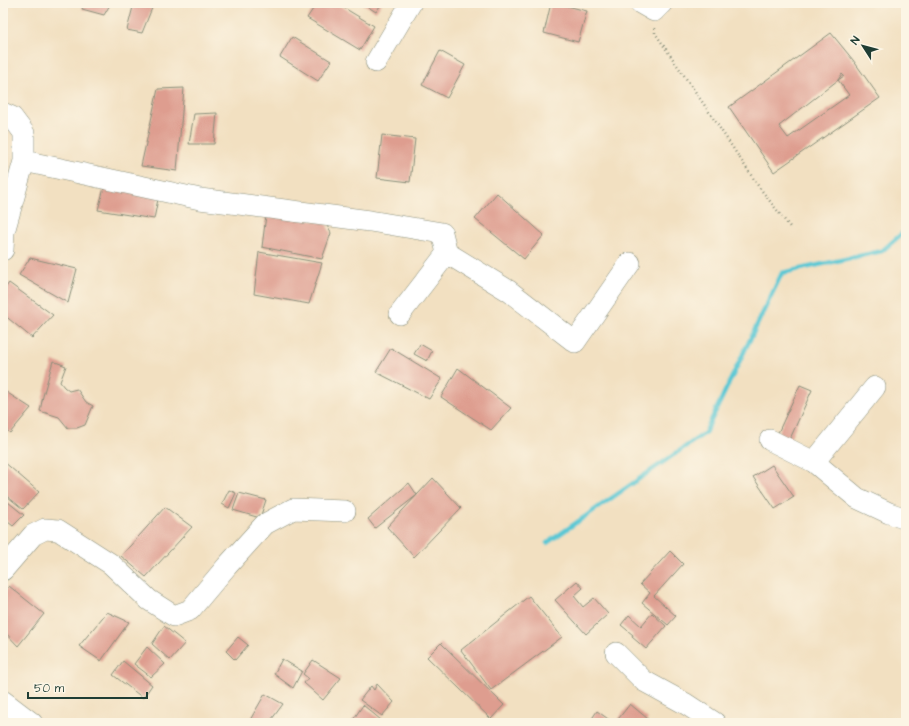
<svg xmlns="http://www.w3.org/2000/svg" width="909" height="726" viewBox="0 0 909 726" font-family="'Architects Daughter',sans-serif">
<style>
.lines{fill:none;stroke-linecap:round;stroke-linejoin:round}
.stream{stroke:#5cc8d4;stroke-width:4.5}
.building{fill:#de9d8f;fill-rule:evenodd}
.minor-casing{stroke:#888e7a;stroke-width:22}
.path{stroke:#888e7a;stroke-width:2.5;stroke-dasharray:1 3;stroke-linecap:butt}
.minor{stroke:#fff;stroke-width:21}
</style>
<rect width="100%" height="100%" fill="#fcf5e5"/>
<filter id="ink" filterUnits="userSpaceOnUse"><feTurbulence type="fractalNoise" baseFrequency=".025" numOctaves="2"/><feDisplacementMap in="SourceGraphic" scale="8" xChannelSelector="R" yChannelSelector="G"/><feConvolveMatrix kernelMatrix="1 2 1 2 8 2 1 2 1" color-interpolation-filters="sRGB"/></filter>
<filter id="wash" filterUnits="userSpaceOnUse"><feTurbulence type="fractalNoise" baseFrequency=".012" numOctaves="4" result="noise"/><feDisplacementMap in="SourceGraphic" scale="16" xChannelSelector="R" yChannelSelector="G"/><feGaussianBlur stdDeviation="0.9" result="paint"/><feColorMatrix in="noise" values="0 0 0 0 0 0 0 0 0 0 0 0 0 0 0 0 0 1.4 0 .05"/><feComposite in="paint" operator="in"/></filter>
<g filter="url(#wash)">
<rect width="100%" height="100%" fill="#f2e0c1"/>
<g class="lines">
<path class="stream" d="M547 543 705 433 782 273 882 251 906 230"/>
</g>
<g id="blocks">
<path class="building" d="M84 3H111L104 15 82 9Z
M134 3H154L142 33 127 30Z
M317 3H336L374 26 360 50 307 18Z
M362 3H382L376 12Z
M551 3H555L587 11 578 42 544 33Z
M831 33 853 60 880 98 774 172 729 107ZM842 74 844 76 838 80 849 95 788 138 779 126 838 80Z
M292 37 331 61 318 81 280 57Z
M440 51 465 65 447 98 422 85Z
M184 88 177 171 141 166 158 89Z
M217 113 214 144H189L194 114Z
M382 135 415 139 410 182 377 178Z
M105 184 159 194 154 219 98 210Z
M497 193 544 235 524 259 475 219Z
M266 215 325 222 331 233 322 259 262 247Z
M259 252 322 263 309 304 254 294Z
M30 258 77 269 68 303 19 275Z
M9 283 53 315 32 338 3 314V291Z
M420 344 432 351 427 361 414 354Z
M391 348 442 379 429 399 376 372Z
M53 361 66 366 60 382 64 387 69 391 77 389 86 402 93 406 85 425 77 428H68L59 417 40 411 43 396Z
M458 368 511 408 491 430 441 397Z
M800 385 812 390 789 441 777 435Z
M3 390 31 408 10 433 3 427Z
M3 461 39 492 23 509 3 493Z
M772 465 794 497 775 509 753 477Z
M433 478 461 508 414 557 387 527Z
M409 483 417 495 375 528 368 519Z
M229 490 236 493 229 508 222 504Z
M239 493 266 500 260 518 233 510Z
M3 498 24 515 13 526 3 518Z
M165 507 192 527 146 577 121 556Z
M670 551 683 564 654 596 676 616 668 625 642 603 650 593 640 584Z
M577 581 583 588 574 596 583 607 594 598 608 614 586 634 555 600Z
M9 586 44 614 18 646 3 630V594Z
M529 596 562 637 491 690 461 650Z
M107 612 129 622 101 661 79 646Z
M652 613 666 626 646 649 632 637 633 635 621 625 629 615 641 626Z
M164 626 185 643 170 660 152 644Z
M238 637 248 645 235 660 226 651Z
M441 643 504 705 491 719 427 657Z
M147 647 165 664 151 677 134 664Z
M282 659 302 671 293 688 274 674Z
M313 660 341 678 323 700 304 683 308 678 303 674Z
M123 661 152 685 143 698 113 675Z
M377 684 394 702 382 716 360 700 371 686 374 690Z
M265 694 283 704 269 723H254L250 720Z
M630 704 648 719 645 723H615Z
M363 705 381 720 378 723H351Z
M597 711 611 721 610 723H589Z"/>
</g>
</g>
<g filter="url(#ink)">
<use href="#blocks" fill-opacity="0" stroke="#888e7a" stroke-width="1"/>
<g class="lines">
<g class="minor-casing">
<path id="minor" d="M640 3 654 11 662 3
M376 62 411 3
M3 113 12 117 24 133V161L4 232 3 250
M24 161 200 199 370 221 442 233 447 253 509 291 575 342 630 263
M400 314 447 253
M770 440 814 462 857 498 889 513 906 519
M814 462 875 387
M3 570 33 535 45 529 58 530 111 564 149 600 174 616 190 610 227 566 265 524 293 509 345 511
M616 653 644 681 686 704 715 723
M3 701 32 723"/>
</g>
<path class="path" d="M655 28V33L705 106 759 187 790 227"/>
<use href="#minor" class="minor"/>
</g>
</g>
<rect width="909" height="726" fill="none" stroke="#fcf5e5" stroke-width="16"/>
<g transform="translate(863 46) rotate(306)" stroke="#fcf5e5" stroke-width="3" paint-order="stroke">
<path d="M0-3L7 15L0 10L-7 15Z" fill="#1f3d34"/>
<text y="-6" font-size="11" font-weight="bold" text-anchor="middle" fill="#1f3d34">N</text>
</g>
<path d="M28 692v6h119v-6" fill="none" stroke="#1f3d34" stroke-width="2"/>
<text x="34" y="692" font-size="12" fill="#1f3d34" stroke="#fcf5e5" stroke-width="3" paint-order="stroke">50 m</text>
</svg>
